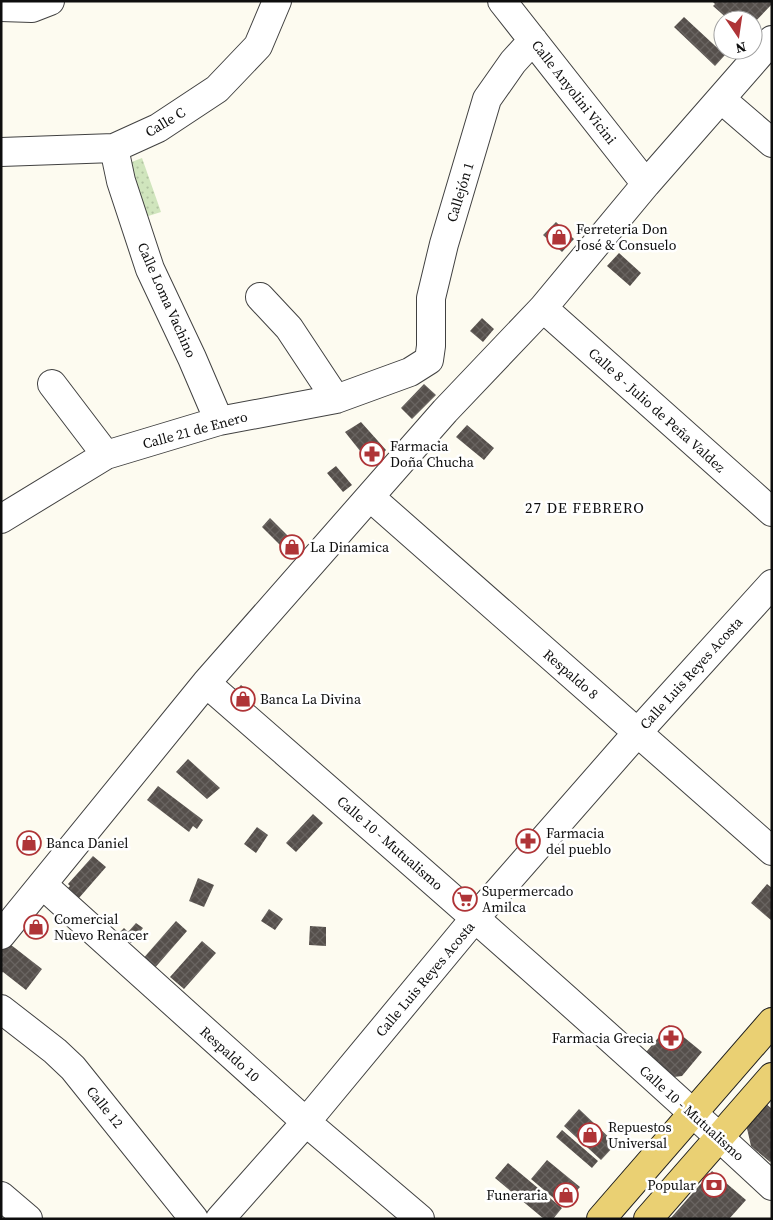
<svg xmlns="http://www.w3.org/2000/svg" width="773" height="1220" viewBox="0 0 773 1220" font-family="'Source Serif 4',serif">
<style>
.park{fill:url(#park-dots)}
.building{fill:url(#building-cross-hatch)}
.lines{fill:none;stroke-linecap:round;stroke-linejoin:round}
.minor-casing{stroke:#414141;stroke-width:30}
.major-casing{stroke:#1f1f1f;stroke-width:30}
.minor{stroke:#fff;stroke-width:28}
.major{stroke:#ead073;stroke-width:28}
.labels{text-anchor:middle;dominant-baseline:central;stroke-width:5;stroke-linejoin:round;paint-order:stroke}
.street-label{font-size:14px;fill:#0e0e0e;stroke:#fff}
.poi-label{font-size:14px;fill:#0e0e0e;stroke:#fff;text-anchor:start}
.neighbourhood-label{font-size:15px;letter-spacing:1px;fill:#0e0e0e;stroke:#fff}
</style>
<defs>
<pattern id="park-dots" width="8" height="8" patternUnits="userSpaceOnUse" patternTransform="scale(1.25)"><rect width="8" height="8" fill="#d0e5bd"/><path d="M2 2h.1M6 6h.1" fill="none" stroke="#b1c3a1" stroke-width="1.8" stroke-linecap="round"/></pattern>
<pattern id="building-cross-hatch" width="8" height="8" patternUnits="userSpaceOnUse" patternTransform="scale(1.25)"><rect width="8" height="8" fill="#554f4b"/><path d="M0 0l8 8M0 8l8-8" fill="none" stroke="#696461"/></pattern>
</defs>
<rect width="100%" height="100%" fill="#fdfbf0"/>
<path class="park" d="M142 158 161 212 142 218 124 165Z"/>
<path class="building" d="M712 1H772V4L753 24V20H729L713 6 715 4Z
M684 17 725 55 715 66 674 27Z
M556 222 574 239 562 252 543 235Z
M619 253 641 273 630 286 607 266Z
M482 318 494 329 483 342 470 331Z
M424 384 436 395 412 419 401 408Z
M361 422 386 450 372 466 345 432Z
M467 425 494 448 484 460 456 437Z
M336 466 352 485 343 492 327 473Z
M270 518 299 547 291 556 262 527Z
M241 685 254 696 243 709 233 694Z
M188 759 220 788 207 799 176 772Z
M158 786 203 820 197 829 193 826 189 832 147 800Z
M313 814 323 823 296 852 286 843Z
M257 827 268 835 256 853 244 844Z
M28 834 39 843 30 852 20 844Z
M93 856 106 867 79 898 68 888 70 886 68 884Z
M198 878 214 885 204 907 189 901Z
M767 884 772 888V921L751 903Z
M269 909 283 919 275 930 261 921Z
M33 915H40L46 921 36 931 27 922Z
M176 921 187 931 153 970 141 961Z
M136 923 143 928 131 943 119 933 124 928 128 932Z
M310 926 326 927V946L309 945Z
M6 941 42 969 26 990 3 972 1 973V948Z
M202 941 216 953 184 989 170 977Z
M669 1025 702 1052 682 1076 666 1078 642 1057Z
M764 1102 772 1109V1160L770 1162 751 1146 746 1124Z
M579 1109 616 1144 601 1160 564 1126Z
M562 1130 598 1161 592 1168 556 1137Z
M547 1160 580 1187 563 1206 531 1179Z
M508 1163 562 1208 553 1219H544L495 1178Z
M712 1171 746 1200 729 1219H670Z"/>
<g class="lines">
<g class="minor-casing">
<path id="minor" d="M502 1 646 184
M1 7 32 8 50 1
M721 99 772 143
M114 148 121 181 150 269 192 358 219 421
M1 152 114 148 158 128 217 89 258 46 277 1
M260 297 289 328 336 399
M543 308 772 512
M52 384 106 455
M370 497 772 851
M1 519 106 455 219 421 336 399 410 372 429 360 431 346V298L444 244 487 99 513 62 533 40
M206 683C396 849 587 1014 772 1186
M43 885 306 1122 420 1219
M1 935 206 683 445 411 543 308 646 184 772 40
M1 1009 55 1051 73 1068 194 1219
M1 1196 28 1219
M220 1219 306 1122 475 918 637 733 772 584"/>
</g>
<g class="major-casing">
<path id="major" d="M601 1219 772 1022
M648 1219 772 1077"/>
</g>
<use href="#minor" class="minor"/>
<use href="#major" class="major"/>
</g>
<defs>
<g id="shop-ring" transform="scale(1.25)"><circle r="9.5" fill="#fff" stroke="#af3437" stroke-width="1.5"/><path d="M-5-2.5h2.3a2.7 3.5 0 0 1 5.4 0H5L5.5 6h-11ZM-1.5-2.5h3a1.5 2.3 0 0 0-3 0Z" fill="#af3437"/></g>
<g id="pharmacy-ring" transform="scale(1.25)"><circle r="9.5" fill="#fff" stroke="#af3437" stroke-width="1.5"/><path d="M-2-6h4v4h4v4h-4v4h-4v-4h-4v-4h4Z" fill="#af3437"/></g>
<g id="supermarket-ring" transform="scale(1.25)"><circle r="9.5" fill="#fff" stroke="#af3437" stroke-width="1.5"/><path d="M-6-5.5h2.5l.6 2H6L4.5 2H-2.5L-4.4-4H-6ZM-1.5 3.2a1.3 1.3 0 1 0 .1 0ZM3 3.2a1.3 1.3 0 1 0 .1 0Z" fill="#af3437"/></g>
<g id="bank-ring" transform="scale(1.25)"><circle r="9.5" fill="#fff" stroke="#af3437" stroke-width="1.5"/><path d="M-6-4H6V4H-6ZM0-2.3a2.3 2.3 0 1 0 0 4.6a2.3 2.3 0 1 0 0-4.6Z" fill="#af3437"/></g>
</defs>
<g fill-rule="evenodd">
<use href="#shop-ring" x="559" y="237"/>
<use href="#pharmacy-ring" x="372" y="454"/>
<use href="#shop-ring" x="292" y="547"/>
<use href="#shop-ring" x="243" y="699"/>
<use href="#pharmacy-ring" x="528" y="841"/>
<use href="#shop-ring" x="29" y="843"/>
<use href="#supermarket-ring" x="465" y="899"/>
<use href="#shop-ring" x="36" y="927"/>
<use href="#pharmacy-ring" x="671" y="1038"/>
<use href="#shop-ring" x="590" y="1135"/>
<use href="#bank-ring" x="714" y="1185"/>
<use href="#shop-ring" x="566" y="1195"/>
</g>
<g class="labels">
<g class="street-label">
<text transform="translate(574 92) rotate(52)">Calle Anyolini Vicini</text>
<text transform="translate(165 122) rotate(-31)">Calle C</text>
<text transform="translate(460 192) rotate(-73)">Callejón 1</text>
<text transform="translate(167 300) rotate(66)">Calle Loma Vachino</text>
<text transform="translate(657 410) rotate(42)">Calle 8 - Julio de Peña Valdez</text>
<text transform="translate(195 430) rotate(-15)">Calle 21 de Enero</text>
<text transform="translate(691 673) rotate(-48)">Calle Luis Reyes Acosta</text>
<text transform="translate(571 674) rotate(41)">Respaldo 8</text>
<text transform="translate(390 843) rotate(41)">Calle 10 - Mutualismo</text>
<text transform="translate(425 979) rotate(-50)">Calle Luis Reyes Acosta</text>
<text transform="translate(230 1054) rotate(42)">Respaldo 10</text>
<text transform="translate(105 1107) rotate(51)">Calle 12</text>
<text transform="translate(692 1113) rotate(42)">Calle 10 - Mutualismo</text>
</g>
<g class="poi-label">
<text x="576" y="229">Ferreteria Don<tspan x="576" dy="16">José &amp; Consuelo</tspan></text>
<text x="390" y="446">Farmacia<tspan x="390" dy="16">Doña Chucha</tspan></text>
<text x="310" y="547">La Dinamica</text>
<text x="260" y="699">Banca La Divina</text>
<text x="546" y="833">Farmacia<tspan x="546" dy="16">del pueblo</tspan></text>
<text x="46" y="843">Banca Daniel</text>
<text x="482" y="891">Supermercado<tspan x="482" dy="16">Amilca</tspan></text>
<text x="54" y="919">Comercial<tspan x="54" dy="16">Nuevo Renacer</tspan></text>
<text x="654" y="1038" text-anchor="end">Farmacia Grecia</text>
<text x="608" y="1127">Repuestos<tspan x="608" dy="16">Universal</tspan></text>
<text x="696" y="1185" text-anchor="end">Popular</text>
<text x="548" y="1195" text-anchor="end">Funeraria</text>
</g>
<g class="neighbourhood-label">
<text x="585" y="507">27 DE FEBRERO</text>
</g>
</g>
<rect width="773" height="1220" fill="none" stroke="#0e0e0e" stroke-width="5"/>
<g transform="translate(738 35) rotate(167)"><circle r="24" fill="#ffffff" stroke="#9f9f9f"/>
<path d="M0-4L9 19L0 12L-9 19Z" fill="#af3437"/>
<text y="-8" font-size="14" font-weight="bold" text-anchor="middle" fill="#0e0e0e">N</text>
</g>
</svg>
